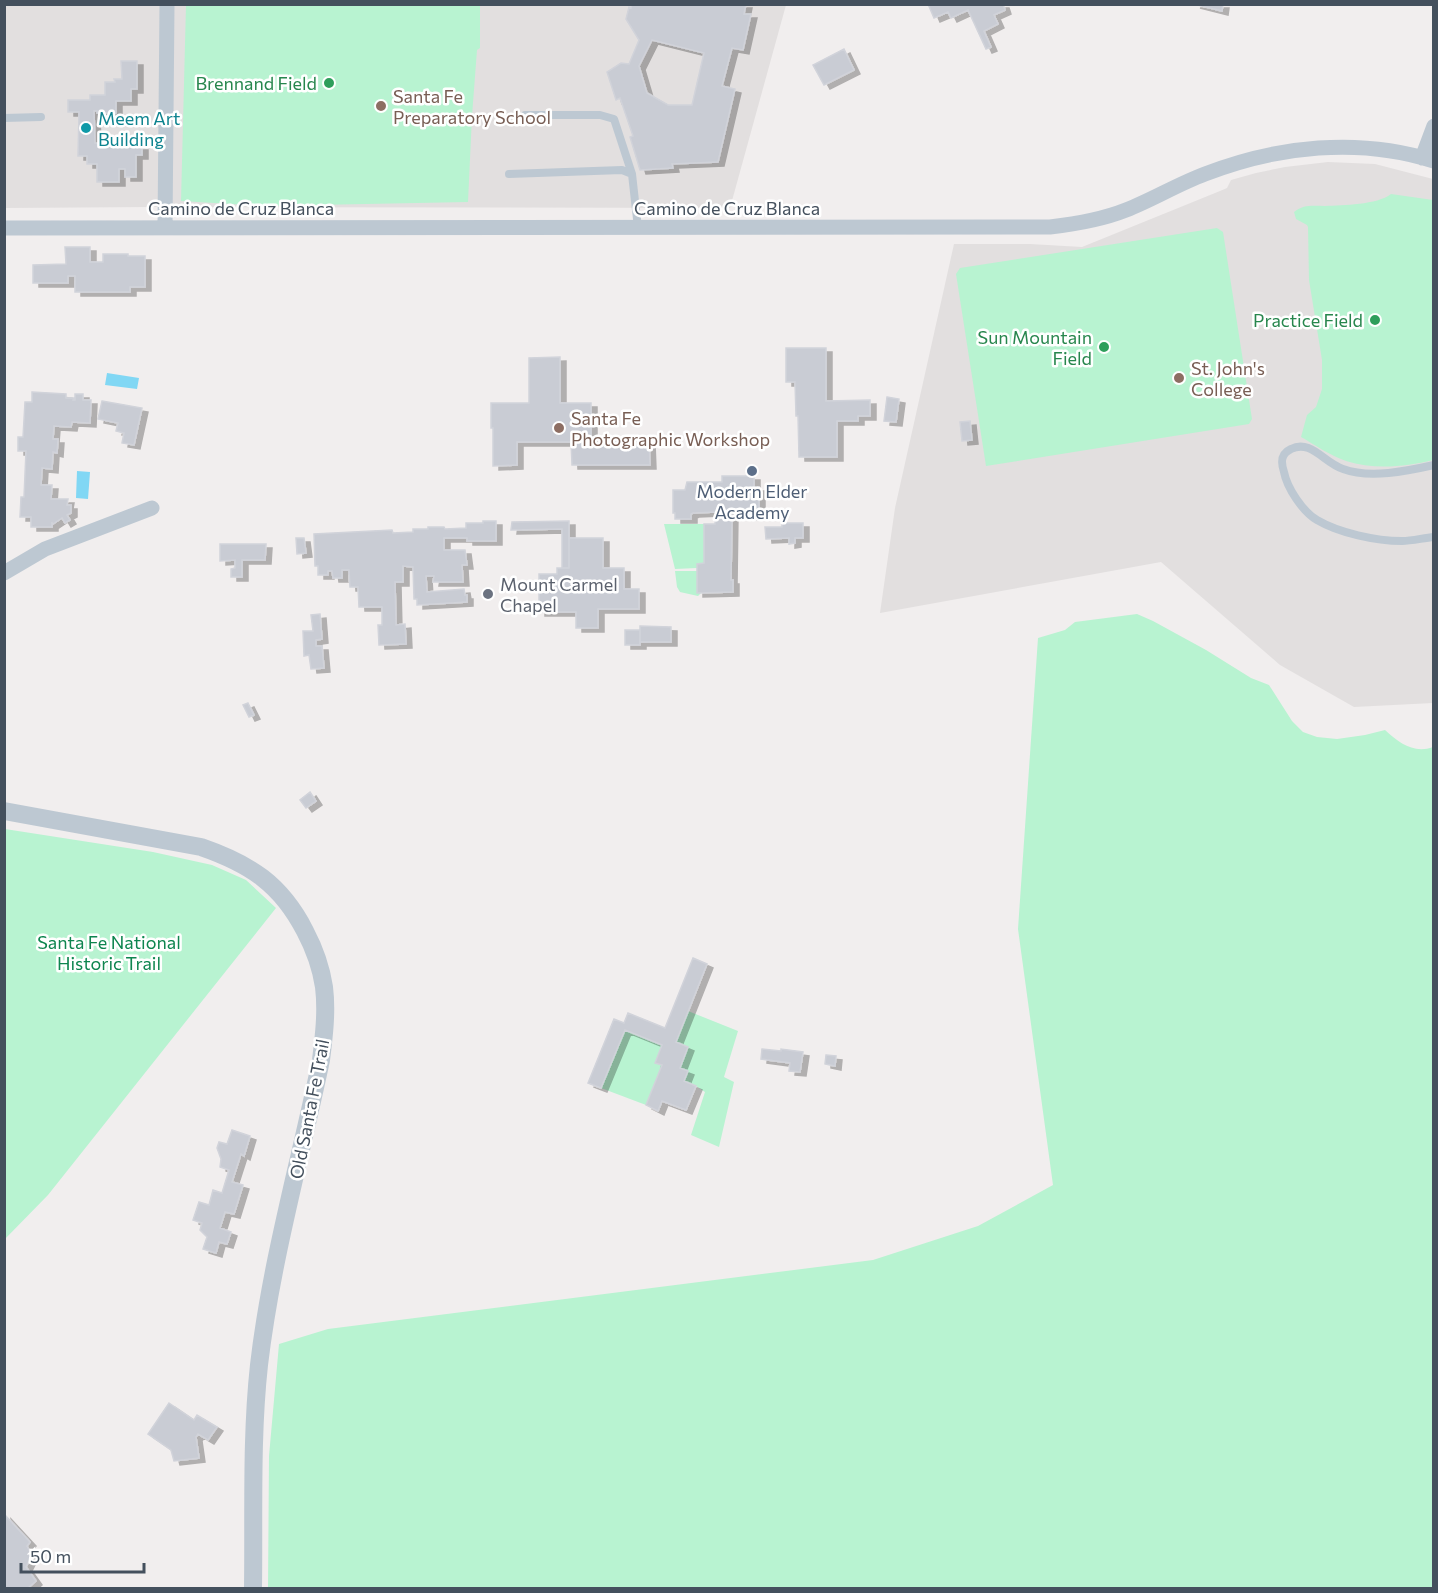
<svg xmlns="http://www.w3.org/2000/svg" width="1438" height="1593" viewBox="0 0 1438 1593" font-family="Commissioner,sans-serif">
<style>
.education{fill:#e2dfdf}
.green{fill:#b8f3d1}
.water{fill:#81d7f4}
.building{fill:#c9ccd4;stroke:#d1d3da;stroke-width:1.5;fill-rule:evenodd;filter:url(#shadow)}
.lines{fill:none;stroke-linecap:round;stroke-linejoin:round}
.service{stroke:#bdc8d2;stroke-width:8}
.minor{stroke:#bdc8d2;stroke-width:15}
.tertiary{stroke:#bdc8d2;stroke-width:18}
.leisure-dot{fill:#2e9e5b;stroke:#fff;stroke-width:2}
.education-dot{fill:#8d6e63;stroke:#fff;stroke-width:2}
.culture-dot{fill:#0f9aa8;stroke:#fff;stroke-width:2}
.service-dot{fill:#5c6f8a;stroke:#fff;stroke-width:2}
.worship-dot{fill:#6b7280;stroke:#fff;stroke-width:2}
.labels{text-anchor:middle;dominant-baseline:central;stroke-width:5;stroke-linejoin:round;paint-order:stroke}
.leisure-label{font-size:18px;fill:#27864d;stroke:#fff;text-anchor:end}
.education-label{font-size:18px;fill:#785e54;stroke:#fff;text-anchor:start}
.culture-label{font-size:18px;fill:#0d838f;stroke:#fff;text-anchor:start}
.street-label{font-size:18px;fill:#44505d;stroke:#fff}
.service-label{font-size:18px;fill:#4e5e75;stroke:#fff}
.worship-label{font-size:18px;fill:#5b616d;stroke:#fff;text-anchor:start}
.park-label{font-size:18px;fill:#0e854f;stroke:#fff}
</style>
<defs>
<filter id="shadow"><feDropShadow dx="6" dy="4" stdDeviation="0" flood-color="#0004"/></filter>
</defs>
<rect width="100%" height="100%" fill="#f1eeee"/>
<path class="education" d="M4 5H786L730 208 152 207 5 208Z
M1328 162 1375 164 1433 179V703L1354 707 1280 665 1161 562 880 613 895 508 954 244H1030L1082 247 1220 191 1227 188 1231 180 1256 173 1285 167Z"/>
<path class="green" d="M186 5H480V48L477 50 472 116 468 202 263 206 181 201Z
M1391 194 1433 200V460C1405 467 1374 470 1346 461 1331 456 1315 445 1301 437L1307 415 1316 407 1322 389V360L1309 280 1308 227 1307 225 1296 219 1294 212C1304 204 1313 206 1325 206 1343 205 1377 205 1391 194Z
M1217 228 1223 232 1252 419 1249 424 986 466 956 274 960 268Z
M664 524H704V563L697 564V568L675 569Z
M675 571H697V593H701L698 596 680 592 677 587Z
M1137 614 1153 621 1206 650 1251 678 1269 685 1292 721 1303 732 1317 737 1337 739 1365 735 1385 730C1399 743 1414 754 1433 747V1588H268L269 1456 279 1344 328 1329 873 1260 978 1226 1053 1185 1018 929 1038 638 1065 630 1075 622Z
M5 829 153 852 212 865 246 880 276 908 48 1195 5 1239Z
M688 1011 738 1031 724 1077 734 1082 719 1147 691 1135 705 1092 696 1086 684 1081 680 1068 688 1047 676 1042Z
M625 1030 662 1045 655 1062 662 1065 646 1105 601 1088Z"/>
<path class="water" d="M107 373 139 378 137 389 105 385Z
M77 471 90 472 88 499 76 498Z"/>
<path class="building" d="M632 4H746L744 14H751L743 50 732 48 722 86 735 89 718 162 672 164 673 168 640 170 630 137 633 136 620 98 616 100 607 72 621 63 629 64 639 40 626 19 629 7 631 8ZM652 40 704 53 692 105H668L647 93 639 66Z
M928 4H1003L1005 10 994 15 998 24 984 31 991 47 986 49 968 10 951 18 948 12 934 18Z
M1194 4H1223L1222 11Z
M844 49 854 70 824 85 813 65Z
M121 61H137V89H131V101H116V113H97V111H94L95 143 127 144V146H142V155H136V177H125V169H119V182H97V164H87V156H78L79 112H68V100H90V95H105V82H115L114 79H122Z
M65 247H90V262H103V254H128V256H145V287H130V292H75V276H68V283H33V265L66 264Z
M786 348H826V401L870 400V416H858V421H837V457H799L798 416H796L795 382H786Z
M560 357V403H591V446H613V438L649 439 650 465H572L571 442H517V465L493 466V428H491V403H529V358Z
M32 392 66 394V398H74L73 400H75V394H83V400H91L90 423 72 422 71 427 54 426 53 439H58L57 453 53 452 52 469 42 468 41 485H52L51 499H68L67 505H71V513L67 515 70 520 65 523 62 518 53 524 52 522V527H31V517H20L21 497H24L26 451H18V437H23L25 402H32Z
M887 397 899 399 896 422 884 421Z
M102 401 142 408 134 445 122 443 124 433 116 431 118 423 98 419Z
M970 421 972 440 962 441 960 422Z
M722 476H754V487H759V514L747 516V512H732L731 580H733V592L697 593V564L704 563V524H715L716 512 693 513 691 514V519H675V513H673V490H685L687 482H722Z
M483 521H496V541H467V538H444V550H465L467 565H462L463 582H433L434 576H426L427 592 464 589 465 595H467V602L417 605V599H414L413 567 403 566V582H395L396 625 405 624 406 644 379 645 378 625H382V607H359L358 587H350L349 570H342V578H333L332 571H328V575H318V566H315L314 534 392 530 393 533 413 532V529H428V527H444L445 529 466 528V523H483Z
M569 521V568H562V529L511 530 512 522Z
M782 523H803V538H795V543L789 544V538L766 539 765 527H782Z
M296 538H304L306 553 297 554Z
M569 538H603V568H624V589H639V609H598V628H576V612H539V574H557V568H569Z
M220 544H266L265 560H242V577H231V569L235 568V560L220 561Z
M320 614 322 639 316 640V646H322L324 668 311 669 309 655 304 656 303 631H313L311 615Z
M640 626 671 627V642H640Z
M625 630H640V645H625Z
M248 703 254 715 249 717 243 705Z
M310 792 316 801 306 808 300 800Z
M693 958 707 964 676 1042 688 1047 680 1068 688 1071 684 1081 696 1086 686 1110 662 1101 658 1111 646 1105 662 1065 655 1063 662 1045 625 1030 601 1088 588 1083 614 1019 624 1023 628 1013 665 1028Z
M762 1049 781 1051V1049L803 1052 800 1072 789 1071 790 1063 761 1059Z
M826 1055 836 1056 835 1066 825 1064Z
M232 1130 250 1136 244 1156 241 1154 232 1182 243 1185 234 1214 225 1212 220 1228 231 1232 227 1244 219 1242 216 1253 203 1249 207 1237 200 1230 202 1223 193 1220 199 1202 209 1205 213 1190 222 1193 229 1170 220 1167 221 1159 217 1148 219 1142 227 1144Z
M169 1403 194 1420 197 1415 217 1427 208 1440 198 1434 196 1437 199 1458 174 1461 171 1450 148 1434Z
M5 1515 30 1542 27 1546 30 1552V1559L26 1567 36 1581 28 1588H4Z"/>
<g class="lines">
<path class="service" d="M525 115H600L614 119 632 174
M4 118 41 117
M509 174 622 170 632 174 638 228
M1434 465C1407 471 1370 479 1343 469 1324 463 1311 439 1291 449 1280 454 1281 463 1284 472 1287 488 1303 512 1317 520 1339 533 1376 541 1402 541 1412 541 1423 538 1434 537"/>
<path class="minor" d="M1422 158 1434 126
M165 227 167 4
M4 228 1050 227C1076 224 1101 220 1126 210 1152 200 1178 184 1205 174 1277 146 1359 137 1434 161
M4 573 45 549 152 508"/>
<path class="tertiary" d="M4 811 201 847C250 864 281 884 305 931 314 948 321 967 324 987 327 1011 324 1036 321 1060 300 1161 271 1262 259 1365 251 1438 254 1514 253 1588"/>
</g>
<g class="leisure-dot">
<circle cx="329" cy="83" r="6"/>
<circle cx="1375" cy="320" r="6"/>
<circle cx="1104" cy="347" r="6"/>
</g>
<g class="education-dot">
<circle cx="381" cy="106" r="6"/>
<circle cx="1179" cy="378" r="6"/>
<circle cx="559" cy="428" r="6"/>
</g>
<circle class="culture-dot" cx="86" cy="128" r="6"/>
<circle class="service-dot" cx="752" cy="471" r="6"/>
<circle class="worship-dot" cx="488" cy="594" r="6"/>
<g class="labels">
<g class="leisure-label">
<text x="317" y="83">Brennand Field</text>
<text x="1363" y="320">Practice Field</text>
<text x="1092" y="337">Sun Mountain<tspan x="1092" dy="21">Field</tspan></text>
</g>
<g class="education-label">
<text x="393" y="96">Santa Fe<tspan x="393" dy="21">Preparatory School</tspan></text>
<text x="1191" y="368">St. John's<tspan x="1191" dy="21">College</tspan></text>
<text x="571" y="418">Santa Fe<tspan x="571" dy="21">Photographic Workshop</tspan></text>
</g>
<g class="culture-label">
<text x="98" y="118">Meem Art<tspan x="98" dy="21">Building</tspan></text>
</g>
<g class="street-label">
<text x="241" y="208">Camino de Cruz Blanca</text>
<text x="727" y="208">Camino de Cruz Blanca</text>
<text transform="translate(309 1109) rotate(-79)">Old Santa Fe Trail</text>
</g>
<g class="service-label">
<text x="752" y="491">Modern Elder<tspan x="752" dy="21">Academy</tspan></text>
</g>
<g class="worship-label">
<text x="500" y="584">Mount Carmel<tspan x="500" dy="21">Chapel</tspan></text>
</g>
<g class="park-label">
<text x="109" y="942">Santa Fe National<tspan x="109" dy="21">Historic Trail</tspan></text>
</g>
</g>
<rect width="1438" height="1593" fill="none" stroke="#44505d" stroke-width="12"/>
<path d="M21 1563v9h123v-9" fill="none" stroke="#44505d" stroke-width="3"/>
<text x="30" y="1563" font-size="18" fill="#44505d" stroke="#ffffff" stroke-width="4.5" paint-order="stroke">50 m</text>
</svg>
